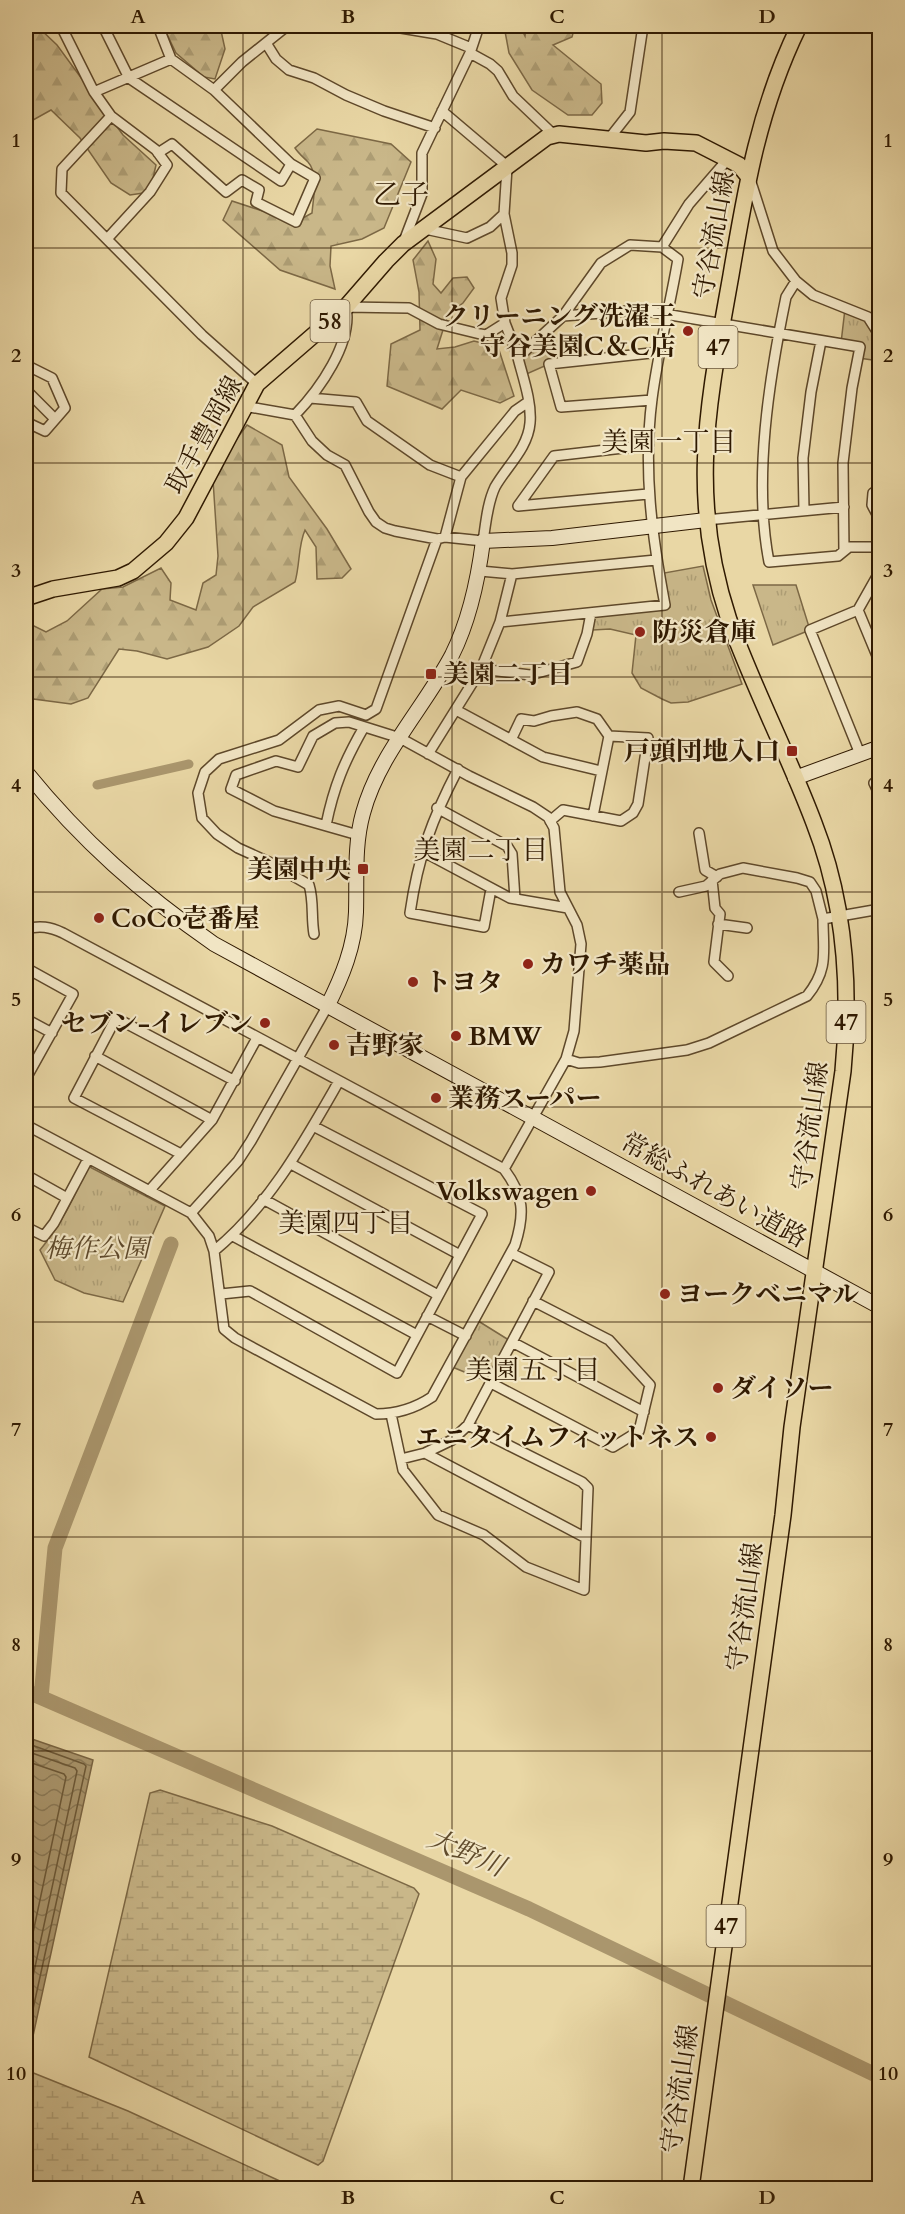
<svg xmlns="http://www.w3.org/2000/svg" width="905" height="2214" viewBox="0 0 905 2214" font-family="Cardo,'Noto Serif JP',serif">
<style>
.grass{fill:url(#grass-tufts);stroke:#7c6845;stroke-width:1.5}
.forest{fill:url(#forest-firs);stroke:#7c6845;stroke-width:1.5}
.wetland{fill:url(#wetland-marsh);stroke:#7c6845;stroke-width:1.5}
.water{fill:url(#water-waves);stroke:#796442;stroke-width:1.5}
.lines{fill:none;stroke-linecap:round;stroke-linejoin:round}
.shore{stroke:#6c5837;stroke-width:1.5}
.canal{stroke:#aa966d;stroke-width:9}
.river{stroke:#aa966d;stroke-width:15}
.street-casing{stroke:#5e482a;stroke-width:12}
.secondary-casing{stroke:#2f1901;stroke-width:16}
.primary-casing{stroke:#2f1901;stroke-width:18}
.street{stroke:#f1e5c4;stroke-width:9}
.secondary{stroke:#f1e5c4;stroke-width:14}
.primary{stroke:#e9d7a5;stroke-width:15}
.grid{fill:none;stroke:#2f1901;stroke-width:1.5;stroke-opacity:0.55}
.poi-dot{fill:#8f2418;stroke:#f1e5c4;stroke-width:2}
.labels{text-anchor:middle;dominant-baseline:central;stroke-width:4.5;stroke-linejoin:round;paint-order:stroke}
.shield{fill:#f1e5c4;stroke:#69563c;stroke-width:1.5}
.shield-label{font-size:24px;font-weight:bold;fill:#2f1901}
.street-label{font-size:26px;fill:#2f1901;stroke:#f1e5c4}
.poi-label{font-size:26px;font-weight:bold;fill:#2f1901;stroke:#f1e5c4;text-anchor:start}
.park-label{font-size:26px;font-style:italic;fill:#5d482a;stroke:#f1e5c4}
.neighbourhood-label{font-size:27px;fill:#2f1901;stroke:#f1e5c4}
.water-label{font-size:27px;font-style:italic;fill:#604b2c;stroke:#f1e5c4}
.quarter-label{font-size:28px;fill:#2f1901;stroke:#f1e5c4}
.neatline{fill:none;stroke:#2f1901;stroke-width:2}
.grid-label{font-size:20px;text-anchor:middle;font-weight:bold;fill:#2f1901}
</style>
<defs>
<pattern id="grass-tufts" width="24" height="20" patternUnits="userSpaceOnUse" patternTransform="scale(1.5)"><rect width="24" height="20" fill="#c9b789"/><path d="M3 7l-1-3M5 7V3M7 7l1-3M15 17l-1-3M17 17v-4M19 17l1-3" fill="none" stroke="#ad9d74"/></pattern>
<pattern id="forest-firs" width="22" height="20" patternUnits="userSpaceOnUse" patternTransform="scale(1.5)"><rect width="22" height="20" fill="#c9b789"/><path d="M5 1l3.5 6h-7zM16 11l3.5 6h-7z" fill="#ad9d74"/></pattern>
<pattern id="wetland-marsh" width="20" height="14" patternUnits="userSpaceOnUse" patternTransform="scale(1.5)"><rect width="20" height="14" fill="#c9b789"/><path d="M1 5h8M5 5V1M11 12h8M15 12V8" fill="none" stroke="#ad9d74"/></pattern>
<pattern id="water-waves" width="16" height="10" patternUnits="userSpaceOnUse" patternTransform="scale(1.5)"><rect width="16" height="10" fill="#aa966d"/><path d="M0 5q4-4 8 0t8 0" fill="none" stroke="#8b7a57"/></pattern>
</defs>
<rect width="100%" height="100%" fill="#e9d7a5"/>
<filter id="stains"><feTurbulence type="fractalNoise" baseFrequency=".00333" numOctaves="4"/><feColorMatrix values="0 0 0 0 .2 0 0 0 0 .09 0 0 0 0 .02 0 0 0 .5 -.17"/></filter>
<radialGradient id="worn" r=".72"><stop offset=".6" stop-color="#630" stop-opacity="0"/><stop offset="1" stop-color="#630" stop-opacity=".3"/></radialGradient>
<path class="grass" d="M845 309 862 314 879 336V361L859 358 860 347 841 343Z
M549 329 559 363 549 364 522 376 517 354Z
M703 566 711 600 742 684 688 702 671 703 662 699 641 688 632 673 636 635 610 629 593 630 594 617 670 607 664 573Z
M753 585H796L810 630 773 645Z
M88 1166 165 1206 123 1302 84 1293 55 1280 40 1250C61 1225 75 1196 88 1166Z
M475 1319 512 1342 491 1383 450 1366Z"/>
<path class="forest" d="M26 26H37L57 45 123 135 156 165 150 192 130 195 111 183 80 138 51 110 26 124Z
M163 26H220L225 49 215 79 204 77 176 53Z
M504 26H520L525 36 526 26H575L572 37 553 45 601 84 602 103 592 115H568L532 90 509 53Z
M317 129 391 144 411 162 384 228 362 239 331 246 330 266 335 289 280 270 223 220 232 201 296 222 312 213C313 199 319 174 308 162 303 157 299 154 295 148Z
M428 241 436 259 433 284 441 293 453 278 467 277 474 288 463 303 448 314 437 349 455 347 474 341 498 347 514 396 500 403 461 390 442 409 387 386 391 344 420 330 419 292 413 260Z
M247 425 282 445 289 477 327 529 351 569 342 578 317 579 316 547 305 530C298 546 300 565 295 582L253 607 239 626 208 647 167 659 137 651 119 649 88 698 71 704 26 698V622L46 632 67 621 102 589 123 587 161 568 171 583 170 600 196 610 203 583 216 575 218 556 213 480 223 457Z"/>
<path class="wetland" d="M160 1790 272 1826 414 1888 419 1894 323 2161 318 2165 89 2057 150 1793Z
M26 2070 128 2111 295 2188H26Z"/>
<path class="water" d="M26 1737 93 1760 33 2036 26 2041Z"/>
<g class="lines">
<path class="shore" d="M26 1743 84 1764 86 1766 28 2032 26 2034
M26 1751 75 1768 77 1771 26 2009
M26 1761 64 1774 66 1777 26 1966"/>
<path class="canal" d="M97 785 189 764"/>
<path class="river" d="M26 1691 529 1909 880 2077
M41 1697 55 1548 171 1244"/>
<g class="street-casing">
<path id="street" d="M61 26 94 92 111 116 156 150 167 165 150 192 107 239
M103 26 129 78 281 181 291 164
M158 26 171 59 214 90 291 164 315 178 296 222 256 202 259 190 242 180 226 192 172 144 158 153
M389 26 437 34 471 48
M266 43 276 59 289 70 314 78 346 95 384 111 435 128
M470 53 490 64 498 71 513 96 554 135
M214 90 242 62 287 26
M94 92 171 59
M442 111 508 167
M111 116 62 169 61 193 202 335 257 384
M608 140 630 112 643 26
M507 168 504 214 512 253V265L501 298 505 323 517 354 525 351 563 316 641 310 860 347 852 388 843 463 844 551
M750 179 773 251 796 281 813 295 868 317 880 336
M425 229 467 238 490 227 504 214
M404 241 422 194V153L470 53 479 26
M662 247 689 204 727 160
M796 281 786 297C769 379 753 479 769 562L838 556 849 547H878L880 558
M26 344 28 347 26 351
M26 365 52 378 65 408 45 431 26 422
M26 390 55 419
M310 398 356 402 367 421 430 465 461 477
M652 400 561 407 549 364 660 352
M244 406 295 415 312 441 327 455 345 465 369 512 376 522 385 528 395 531 437 539 445 537 483 541C486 523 487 504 495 487 507 466 528 448 530 423 532 401 522 375 517 354
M295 415C319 390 353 343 346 307L409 308 439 324 480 334 486 335 505 323
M873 493 872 505 880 520
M648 494 518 506 554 456 649 445
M804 510 803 458 811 392 821 341
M706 520 844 507
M445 537 461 477 515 411 528 402
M480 571 512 574 656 560
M880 571 858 610 880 663
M858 610 810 630 860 754
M500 622 665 605C652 536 643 470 652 399 658 352 670 306 678 259L662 247 630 245 601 263 563 316
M481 669 530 675 577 662 587 634 591 613
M456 710 543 757 601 771
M511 740 521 719 534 721 551 716 577 712 597 719 609 736 593 816
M428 754 481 669 500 622 512 574
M458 769C432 819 418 857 410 913L484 927 491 889
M880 781 874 783 880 796
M437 808 507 846 512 854 515 899
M550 821 563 810 621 821 633 813 638 804 648 738 609 736
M326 825C334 786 344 762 364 727
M699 833 705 870 717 877
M358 835 274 811 231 789 236 775 276 761 298 767 313 736 335 723 349 722 400 738 469 776 533 807 548 817 554 828 560 892 577 925 581 944 574 1031 566 1059 504 1169
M422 851 510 898 568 908
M712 880 715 908 720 914 714 962 728 976
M679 892 706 886 720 874 743 868 797 878 810 882 816 891 823 919
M718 924 747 928
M26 929C40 925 50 927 63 933L504 1169C524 1196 525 1213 515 1245L432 1397C414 1409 396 1414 376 1414L235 1338 224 1329 214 1251 209 1236 191 1213 26 1125
M314 934C311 917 314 901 309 885L271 863 238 848 217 834 202 818 198 793 205 772 219 759 279 740 319 710 339 706 366 715 376 709 437 539
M26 968 73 994 29 1073 26 1071
M26 1019 52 1033
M95 1056 212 1120
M566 1059 579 1063 600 1062 687 1050 709 1043 807 996C829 969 823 952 823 919L880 909
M181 1154 74 1098 116 1018 235 1081
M291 1164 460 1255
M26 1175 67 1198
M149 1191 212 1120 257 1038
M263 1199 438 1295
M191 1213 238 1161 251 1141 327 1007
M26 1227 44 1236 54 1223 88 1159
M233 1236 417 1335
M214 1251C269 1206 304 1142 339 1081
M221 1294 250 1291 397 1373 482 1214 313 1126
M427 1316 466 1336
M512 1342 644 1412
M491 1383 613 1447 639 1431 650 1385 609 1340 533 1301
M391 1414 403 1470 438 1515 484 1535 526 1567 584 1590 588 1488 582 1482 468 1425
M425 1453 586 1538
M401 1459 425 1453 452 1440 468 1425 549 1272 511 1253"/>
</g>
<g class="secondary-casing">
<path id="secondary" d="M26 772C82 841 141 893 214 944L880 1307
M795 778 880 747
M327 1007C342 977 355 946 356 912 357 879 354 845 363 813 379 754 424 708 452 655 470 619 478 580 483 541L552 538 706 520"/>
</g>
<g class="primary-casing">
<path id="primary" d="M26 598 53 589 118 578 133 571 166 543 186 518 257 384 346 307 386 261 403 244 547 137 559 134 646 143 664 141 696 143 739 165 748 176
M691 2188 783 1515 792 1427 843 1071C851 986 845 902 814 823 788 754 754 689 729 620 687 494 709 400 731 275 746 186 759 108 799 26"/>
</g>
<use href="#street" class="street"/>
<use href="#secondary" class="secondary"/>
<use href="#primary" class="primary"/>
</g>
<path class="grid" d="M243 26V2188M452 26V2188M662 26V2188M26 248H880M26 463H880M26 677H880M26 892H880M26 1107H880M26 1322H880M26 1537H880M26 1751H880M26 1966H880"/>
<g class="poi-dot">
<circle cx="688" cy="331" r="6"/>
<circle cx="640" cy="632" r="6"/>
<rect x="425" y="668" width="12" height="12" rx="3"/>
<rect x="786" y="745" width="12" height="12" rx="3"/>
<rect x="357" y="863" width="12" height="12" rx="3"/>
<circle cx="99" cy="918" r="6"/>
<circle cx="528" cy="964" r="6"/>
<circle cx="413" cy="982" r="6"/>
<circle cx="265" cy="1023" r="6"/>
<circle cx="456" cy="1036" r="6"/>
<circle cx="334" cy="1045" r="6"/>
<circle cx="436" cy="1098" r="6"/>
<circle cx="591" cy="1191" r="6"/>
<circle cx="665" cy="1294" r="6"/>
<circle cx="718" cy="1388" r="6"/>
<circle cx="711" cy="1437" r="6"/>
</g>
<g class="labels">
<g class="shield">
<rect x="310.5" y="300" width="39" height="42" rx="4.5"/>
<rect x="698.5" y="326" width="39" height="42" rx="4.5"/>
<rect x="826.5" y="1001" width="39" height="42" rx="4.5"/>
<rect x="706.5" y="1905" width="39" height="42" rx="4.5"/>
</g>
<g class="shield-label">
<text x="330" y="321">58</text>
<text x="718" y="347">47</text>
<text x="846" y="1022">47</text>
<text x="726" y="1926">47</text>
</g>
<g class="street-label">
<text transform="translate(714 235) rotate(-80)">守谷流山線</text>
<text transform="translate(204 435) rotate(-61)">取手豊岡線</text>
<text transform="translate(810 1126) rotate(-82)">守谷流山線</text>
<text transform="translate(714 1190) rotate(29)">常総ふれあい道路</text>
<text transform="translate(745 1607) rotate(-82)">守谷流山線</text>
<text transform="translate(680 2089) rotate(-82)">守谷流山線</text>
</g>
<g class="poi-label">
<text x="676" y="316" text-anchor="end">クリーニング洗濯王<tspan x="676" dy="30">守谷美園C＆C店</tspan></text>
<text x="652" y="632">防災倉庫</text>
<text x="443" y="674">美園二丁目</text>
<text x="780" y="751" text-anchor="end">戸頭団地入口</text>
<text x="351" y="869" text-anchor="end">美園中央</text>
<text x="111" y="918">CoCo壱番屋</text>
<text x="540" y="964">カワチ薬品</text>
<text x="425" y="982">トヨタ</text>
<text x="253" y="1023" text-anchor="end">セブン-イレブン</text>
<text x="468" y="1036">BMW</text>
<text x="346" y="1045">吉野家</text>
<text x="448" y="1098">業務スーパー</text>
<text x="579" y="1191" text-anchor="end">Volkswagen</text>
<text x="677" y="1294">ヨークベニマル</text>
<text x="730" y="1388">ダイソー</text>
<text x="699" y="1437" text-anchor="end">エニタイムフィットネス</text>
</g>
<g class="park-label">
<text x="97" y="1248">梅作公園</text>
</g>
<g class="neighbourhood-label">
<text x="669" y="442">美園一丁目</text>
<text x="481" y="850">美園二丁目</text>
<text x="346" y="1223">美園四丁目</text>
<text x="533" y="1370">美園五丁目</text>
</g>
<g class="water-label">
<text transform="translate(466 1853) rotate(23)">大野川</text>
</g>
<g class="quarter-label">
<text x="401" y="195">乙子</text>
</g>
</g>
<rect width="905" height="2214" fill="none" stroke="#e9d7a5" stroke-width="66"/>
<rect x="33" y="33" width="839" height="2148" class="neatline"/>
<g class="grid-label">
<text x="138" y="23">A</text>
<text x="348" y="23">B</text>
<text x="557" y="23">C</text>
<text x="767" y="23">D</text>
<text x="16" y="147">1</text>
<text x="888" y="147">1</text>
<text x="16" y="362">2</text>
<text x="888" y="362">2</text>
<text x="16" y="577">3</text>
<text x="888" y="577">3</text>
<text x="16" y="792">4</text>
<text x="888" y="792">4</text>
<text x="16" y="1006">5</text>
<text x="888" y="1006">5</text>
<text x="16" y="1221">6</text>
<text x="888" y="1221">6</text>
<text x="16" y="1436">7</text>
<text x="888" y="1436">7</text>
<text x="16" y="1651">8</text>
<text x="888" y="1651">8</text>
<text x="16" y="1866">9</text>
<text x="888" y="1866">9</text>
<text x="16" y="2080">10</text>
<text x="888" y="2080">10</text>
<text x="138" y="2204">A</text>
<text x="348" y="2204">B</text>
<text x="557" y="2204">C</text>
<text x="767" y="2204">D</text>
</g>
<rect width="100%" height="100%" filter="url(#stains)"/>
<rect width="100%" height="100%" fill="url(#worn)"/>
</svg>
